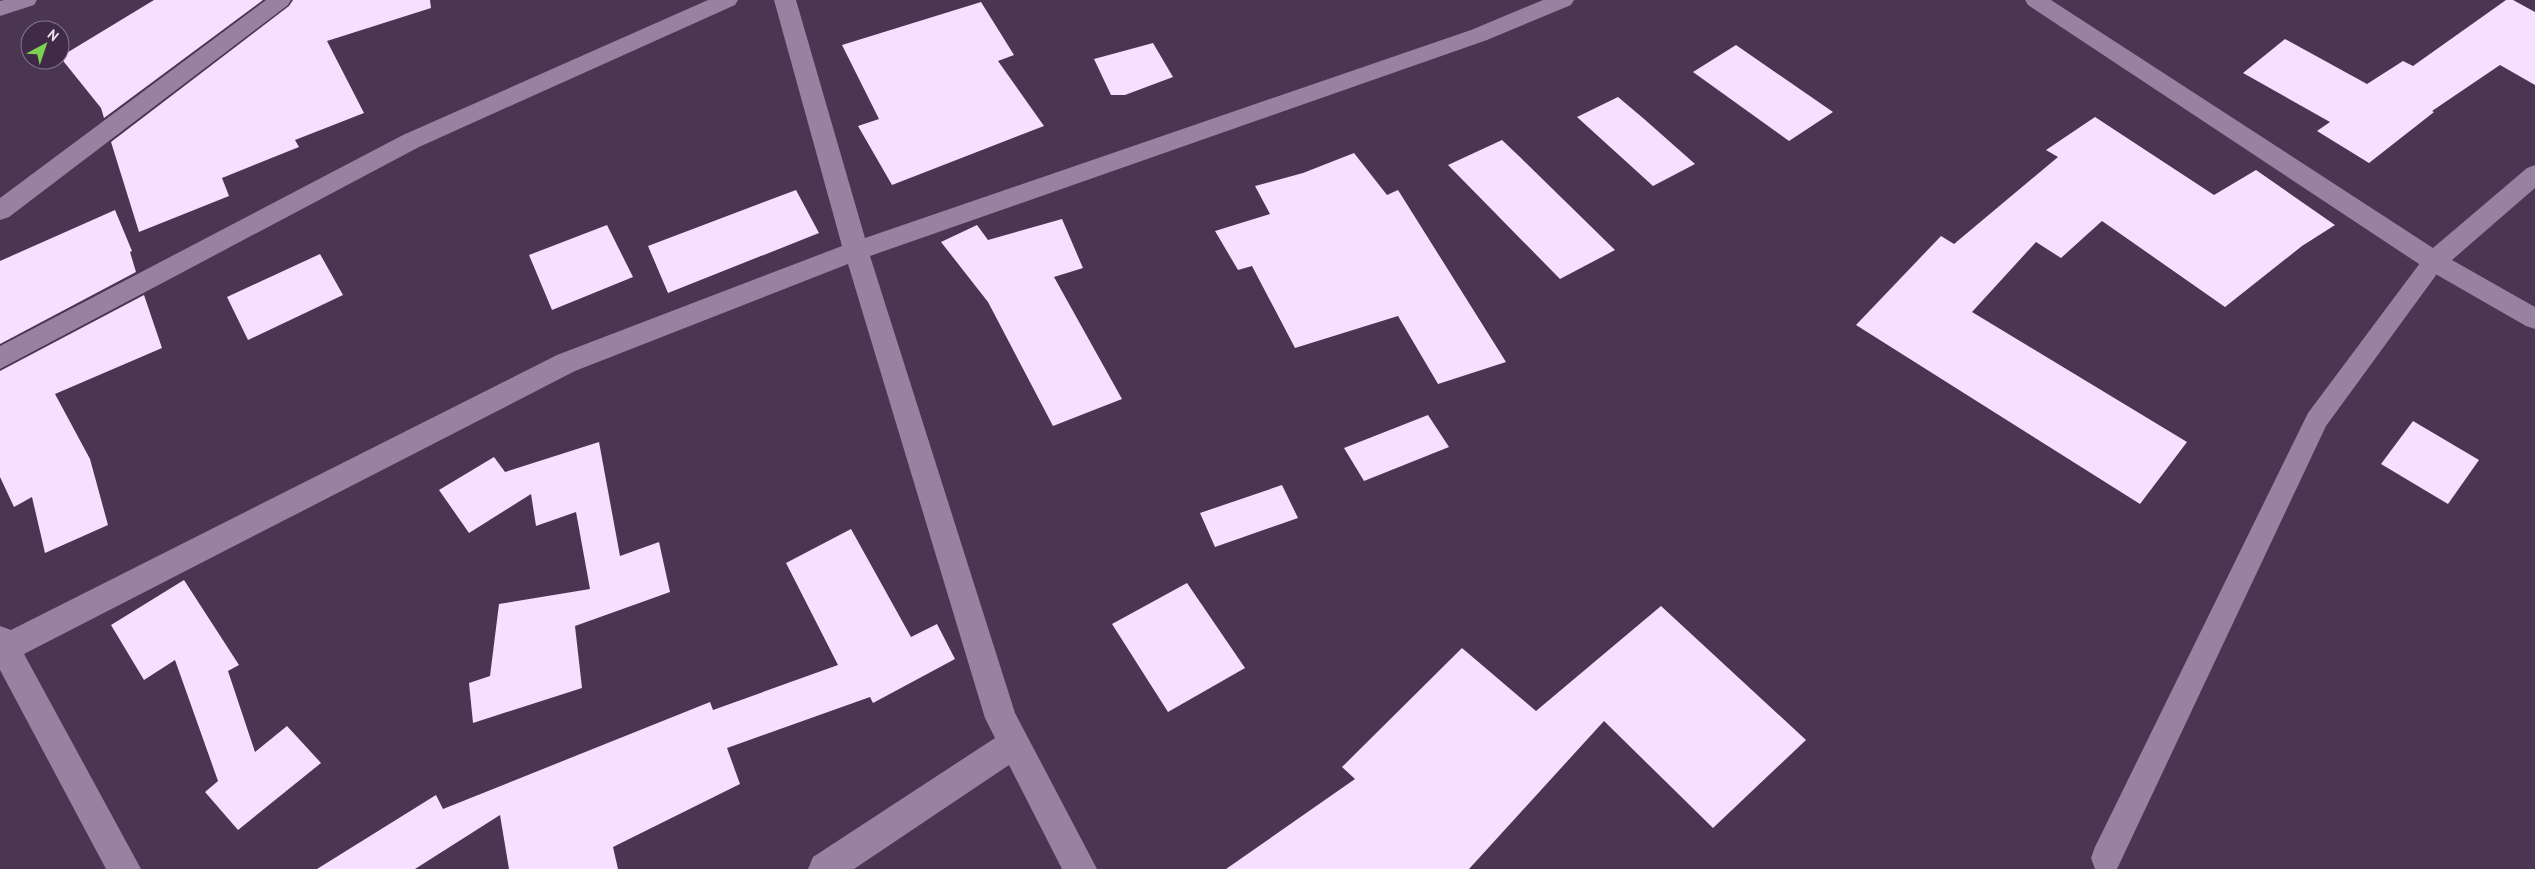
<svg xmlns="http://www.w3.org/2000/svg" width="2535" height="869" viewBox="0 0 2535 869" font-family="'PT Sans',sans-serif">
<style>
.building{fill:#f6dfff}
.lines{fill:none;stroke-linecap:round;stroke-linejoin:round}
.lane{fill:#9881a1;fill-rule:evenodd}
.street{fill:#9881a1;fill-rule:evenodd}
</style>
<rect width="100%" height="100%" fill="#4a3552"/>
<path class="building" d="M154 0H263L104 118 101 108 60 57Z
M293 0H430L431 8 327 41 364 113 295 140 299 147 222 178 229 196 139 232 111 142 289 6Z
M2506 0H2513L2535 12V85L2500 65 2432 111 2434 112 2369 163 2317 131 2330 122 2243 73 2285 39 2367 84 2403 61 2413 66Z
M981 2 1014 55 998 61 1044 126 892 185 858 126 879 119 842 45Z
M1153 43 1173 77 1125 95H1111L1094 59Z
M1736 45 1833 112 1789 141 1693 72Z
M1618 97 1643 118 1695 164 1653 186 1577 117Z
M2095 117 2214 195 2256 170 2335 225 2302 246 2225 307 2102 221 2061 258 2036 242 1972 312 2187 442 2140 504 1856 325 1941 236 1954 244 2058 157 2046 150Z
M1502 140 1521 158 1615 250 1560 279 1448 165Z
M1354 153 1387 195 1398 190 1506 362 1438 384 1398 316 1295 348 1252 266 1238 270 1215 231 1270 214 1255 186 1303 173Z
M796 190 819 233 668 293 648 246Z
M115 210 132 251 130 252 136 272 0 344V261Z
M1062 219 1083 268 1054 277 1122 399 1053 426 988 302 941 242 977 225 988 240Z
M607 225 633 277 552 310 529 255Z
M320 254 343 295 248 340 227 297Z
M144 295 162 348 55 394 90 459 108 525 45 553 32 497 14 507 0 477V371Z
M1428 415 1449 447 1364 481 1344 448Z
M2413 421 2479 460 2448 504 2381 464Z
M599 442 620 556 659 542 670 592 575 626 582 688 473 723 469 683 490 676 499 604 590 589 576 512 536 526 531 494 469 533 439 490 494 457 505 472Z
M1282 485 1298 518 1215 547 1200 513Z
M851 529 911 637 937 624 955 659 873 703 870 697 727 748 740 784 613 847 618 869H509L500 815 415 869H317L436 795 443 809 710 702 713 710 838 665 786 563Z
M184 580 239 665 228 671 255 752 287 726 321 763 238 830 205 792 218 781 175 660 144 680 111 625Z
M1187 583 1245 668 1168 712 1112 624Z
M1661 606 1806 740 1713 828 1604 721 1469 869H1226L1355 779 1342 767 1462 648 1536 711Z"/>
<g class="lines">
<path class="lane" d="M2434 252 2442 255 2445 261 2442 267 2326 426 2117 869H2095L2091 858 2095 847 2308 413 2426 255Z"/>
<path class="street" d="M4 0H37L34 5 0 16V1Z
M266 0H291L288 5 9 217 0 220V198Z
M708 0H738L735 5 419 147 0 369V346L403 135Z
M774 0H796L865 238 1471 30 1543 0H1574L1571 5 1487 40 870 256 1015 713 1097 869H1062L1009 765 854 869H808L813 857 995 738 985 718 848 264 575 371 24 654 141 869H106L0 670V626L11 630 557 355 842 246Z
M2025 0H2051L2433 248 2527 168 2535 165V188L2452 260 2535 307V329L2526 326 2425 268 2028 5Z"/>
</g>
<g transform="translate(45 45) rotate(40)"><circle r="24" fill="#3f2b47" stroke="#85758c"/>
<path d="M0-4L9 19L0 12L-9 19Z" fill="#7ed053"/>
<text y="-8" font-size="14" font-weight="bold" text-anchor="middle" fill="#efe3f4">N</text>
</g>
</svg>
